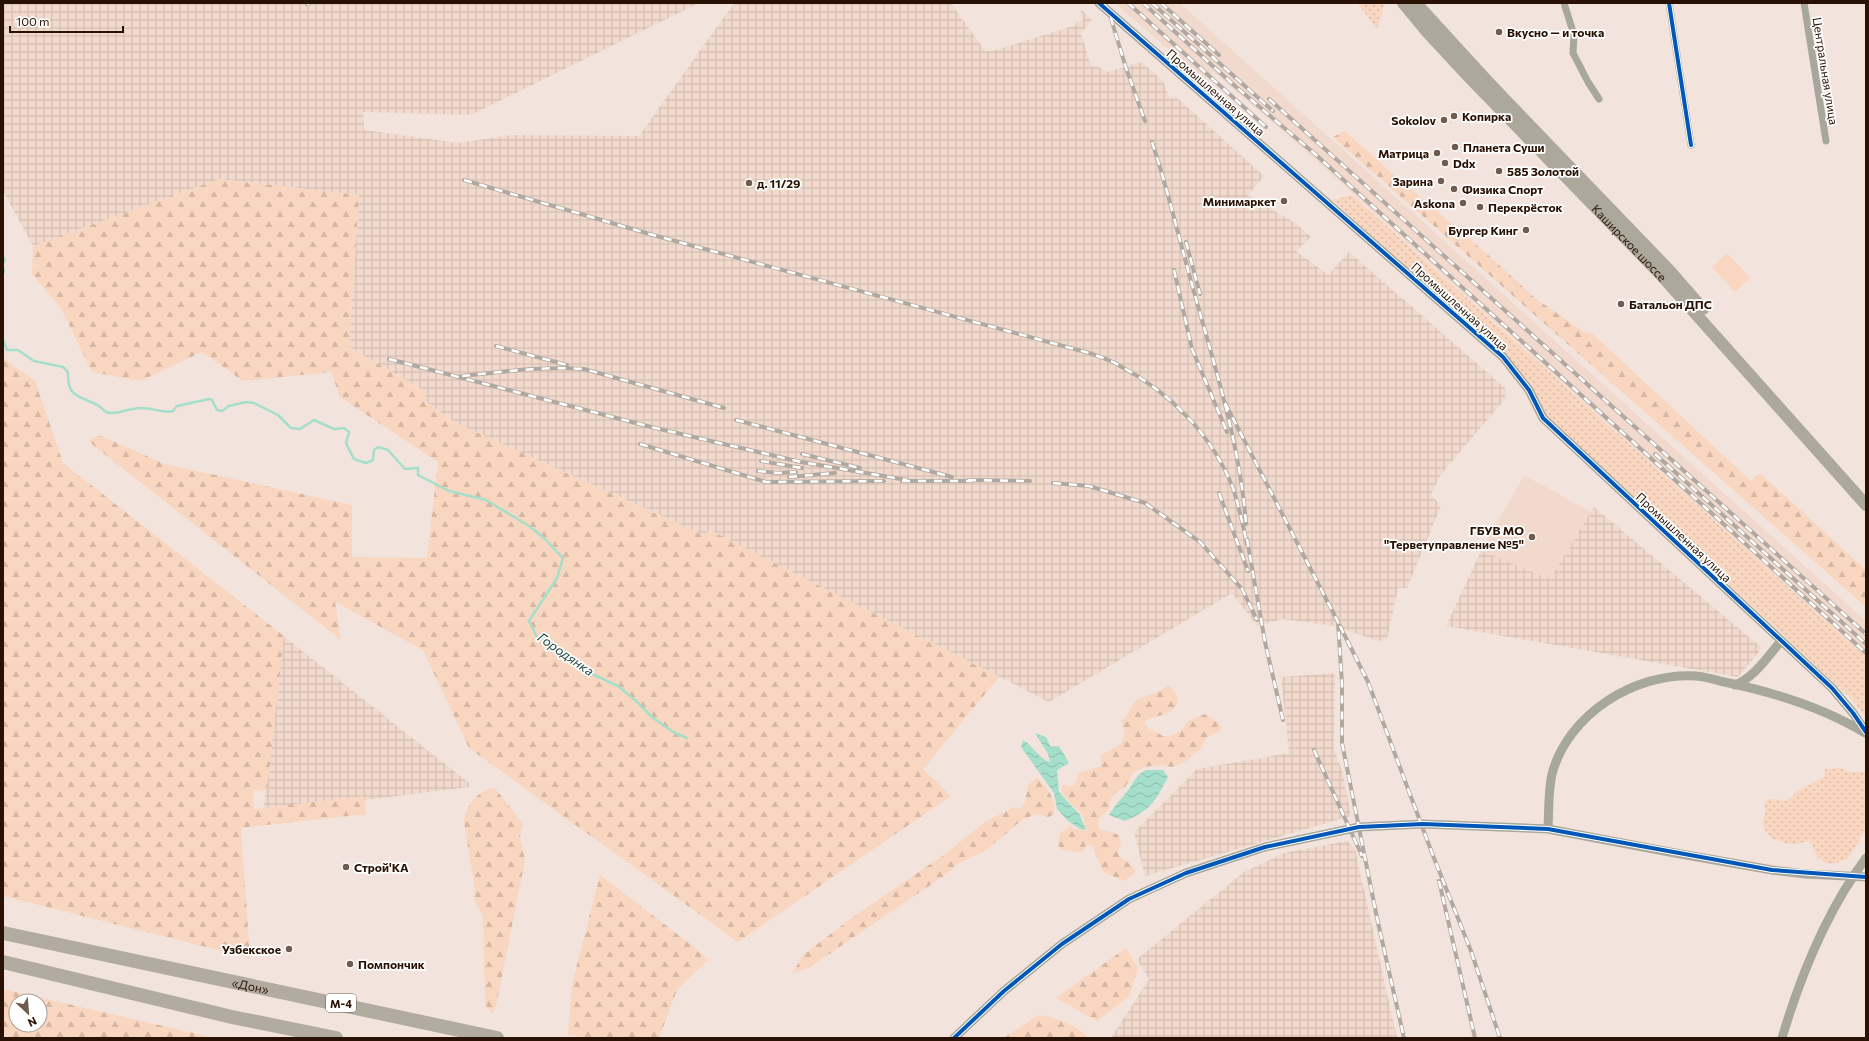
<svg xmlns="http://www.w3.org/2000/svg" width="1869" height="1041" viewBox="0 0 1869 1041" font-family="Commissioner,sans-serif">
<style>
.built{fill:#f1dacd}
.industrial{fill:url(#industrial-grid)}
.grass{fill:url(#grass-dots)}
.forest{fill:url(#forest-firs);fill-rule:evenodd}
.pitch{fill:#f9d6c0}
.water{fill:url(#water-waves)}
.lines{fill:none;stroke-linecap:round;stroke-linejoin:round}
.stream{stroke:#a5deca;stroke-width:2.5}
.minor{stroke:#a7a79c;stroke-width:7}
.tertiary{stroke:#a7a79c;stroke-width:9}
.primary{stroke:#aca89c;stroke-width:12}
.motorway{stroke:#b1aba0;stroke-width:14}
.rail-casing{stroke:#b1a9a1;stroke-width:4}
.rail{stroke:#fff;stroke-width:2.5;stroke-dasharray:8;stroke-linecap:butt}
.tertiary-bridge{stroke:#a7a79c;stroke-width:9}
.cycleway-casing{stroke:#fff;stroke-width:6}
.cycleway{stroke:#0057b8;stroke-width:4}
.poi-dot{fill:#6f5c4f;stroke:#fff;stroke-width:1.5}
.labels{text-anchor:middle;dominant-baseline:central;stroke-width:3.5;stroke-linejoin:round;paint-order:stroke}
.shield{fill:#fff;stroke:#69594f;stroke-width:1}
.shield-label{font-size:11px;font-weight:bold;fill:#291203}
.poi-label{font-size:12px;font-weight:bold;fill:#291203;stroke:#fff;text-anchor:start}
.street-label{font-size:12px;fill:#291203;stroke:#fff}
.water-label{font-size:13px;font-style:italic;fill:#1e463b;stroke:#fff}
</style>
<defs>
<pattern id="industrial-grid" width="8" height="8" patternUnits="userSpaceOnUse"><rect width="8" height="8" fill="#f1dacd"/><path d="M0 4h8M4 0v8" fill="none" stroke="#cfbaae"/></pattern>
<pattern id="grass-dots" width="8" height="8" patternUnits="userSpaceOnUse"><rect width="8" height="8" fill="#f9d6c0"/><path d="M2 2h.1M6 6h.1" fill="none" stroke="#d5b7a3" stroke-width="1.8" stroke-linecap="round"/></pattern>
<pattern id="forest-firs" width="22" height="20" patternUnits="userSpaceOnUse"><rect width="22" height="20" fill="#f9d6c0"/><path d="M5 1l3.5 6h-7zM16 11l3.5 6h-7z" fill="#d5b7a3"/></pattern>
<pattern id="water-waves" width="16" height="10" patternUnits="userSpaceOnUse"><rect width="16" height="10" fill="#a5deca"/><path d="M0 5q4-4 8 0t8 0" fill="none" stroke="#8ebdac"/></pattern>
</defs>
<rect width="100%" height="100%" fill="#f2e4dc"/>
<path class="built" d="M1114 3H1180L1866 621V657L1291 138 1213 72 1204 80Z
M1524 475 1591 512 1550 579 1481 551Z"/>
<path class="industrial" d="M3 3H699L471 115 363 112 364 130 459 143 511 135 639 136 734 3H951L985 51H993L1076 25V22L1083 20 1080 9 1092 19 1081 33 1091 66H1097L1108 72 1142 62 1163 81 1170 99 1175 96 1264 176 1248 195 1295 223 1311 237 1296 251 1328 275 1349 252 1506 389 1505 399 1441 474 1431 495 1441 506 1407 588H1398L1387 639 1378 641 1334 626 1282 619 1257 626 1232 593 1049 702 710 530 704 535 456 423 425 401V391L349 347 359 195 219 179 33 246 3 191Z
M1594 507 1762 648 1738 677 1446 626 1481 551 1550 579Z
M281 634 469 783V787L263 813Z
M1335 673 1334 749 1343 774 1351 816 1145 876 1134 832 1197 769 1289 753 1281 677Z
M1347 841 1355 849 1397 1038H1111L1149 979 1137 959 1244 872 1284 853Z"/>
<path class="grass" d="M1357 3H1385L1377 29Z
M1352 195 1866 657V718L1853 700 1547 416 1497 351 1333 200Z
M1841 768 1848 772H1866V828L1852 853 1847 859 1832 864 1824 862 1817 857 1810 841C1804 841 1800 844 1794 844 1787 845 1780 840 1772 839 1764 830 1759 824 1766 812L1764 805 1768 799H1776L1784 801 1791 798 1796 792 1824 777 1825 769Z"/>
<path class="forest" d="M1345 131 1393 174 1486 253 1535 298 1584 332 1593 334 1751 481 1760 473 1866 570V607L1333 137Z
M219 179 359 195 349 347 425 391V401L456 423 703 535 710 530 999 677 923 769 951 796 738 942 469 748 423 650 335 602 341 640 88 441 99 435 165 464 352 505V557L427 558 438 462 340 397 331 372 243 381 202 352 140 381 92 372 61 308 32 274 33 246Z
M3 358 35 381 63 463 284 636 267 790 253 791 254 809 364 796 366 814 241 828 250 958 3 896Z
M1168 686C1173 689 1176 692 1177 698 1180 715 1153 715 1144 722L1147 727 1163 736H1170L1181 731 1188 721 1205 714 1220 724 1221 730 1206 738 1201 749 1183 763 1172 767 1161 765 1144 767 1134 772 1125 787 1115 793 1111 798 1109 810 1100 817 1098 823 1100 829 1117 834C1122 841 1122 844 1118 851L1119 856 1129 863 1136 872 1124 881 1103 872 1092 845H1086L1084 851 1078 852 1062 850 1058 845 1060 833 1070 826 1075 829 1087 831 1082 814 1069 802 1061 790 1064 785 1070 787 1075 784 1079 773 1101 766V755L1121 744 1125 733 1121 721 1126 717 1134 702 1140 698 1158 692Z
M1037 778C1048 788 1056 799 1054 814L1049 817 1036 814 1022 820 985 851 957 864 948 873 810 967 792 974 803 955 853 917 945 854 985 822 1014 807 1020 809 1025 803 1028 785Z
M495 788 523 824 520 836 525 860 497 1002 493 1014 485 1005 483 917 473 897 475 890 464 821C467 804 477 791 495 788Z
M600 875 698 950 708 960 677 990 659 1038H588L568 1035 572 984Z
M1126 948 1138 968 1129 997 1097 1021 1056 998Z
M3 989 215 1038H3ZM16 1001H40V1025H16Z
M1038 1015C1057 1018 1075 1024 1089 1038H1004Z"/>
<path class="pitch" d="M1727 253 1750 278 1735 292 1712 267Z"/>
<path class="water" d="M1035 733 1046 737 1051 747 1059 746 1069 763 1057 770 1059 792 1080 815 1086 830 1080 829 1068 821 1057 809 1054 793 1021 747 1023 740C1033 746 1040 760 1050 762L1048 754Z
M1146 770H1163L1168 777C1155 802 1152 809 1125 821L1109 815C1115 805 1122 798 1129 789 1135 781 1136 775 1146 770Z"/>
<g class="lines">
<path class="stream" d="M3 257 5 260 3 263
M3 268 4 271 3 274
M3 340 7 350H18L34 361 63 367 68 372C67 399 80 395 99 406 103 409 104 412 109 413 119 414 130 408 140 408 152 407 161 414 173 411L177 406 209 399 212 400 217 410 222 411 229 406 246 402 254 403 278 415 291 428 300 429 314 420 334 429 344 428 349 432 346 443 354 459 366 463 373 460 374 450 378 447 388 450 405 469 418 468V475L449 491 486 500 529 526 543 537 563 558 557 578 529 621 537 637 561 649 590 673 618 686 635 700 652 717 673 732 687 738"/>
<path class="minor" d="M1564 3 1574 35 1573 53 1588 82 1599 99
M1669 3 1691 145
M1804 3 1826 141"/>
<path class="tertiary" d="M1099 3 1503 357 1529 390 1543 418 1832 688 1853 713 1866 732
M1735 685C1755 677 1768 656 1781 641
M1548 829C1549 811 1548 792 1552 774 1568 714 1635 672 1696 676 1707 677 1719 681 1729 683 1776 693 1824 708 1865 733
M954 1038 1004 991 1062 944 1129 899 1186 873 1265 847 1359 827 1423 824 1548 829 1675 853 1772 870 1806 874
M1782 1038C1801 974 1826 912 1866 858"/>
<g class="primary">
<path id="s1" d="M1403 3 1427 32 1465 73 1661 275 1866 505"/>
<path d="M1416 3 1491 85 1669 270 1703 309"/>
</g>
<g class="motorway">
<path id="s2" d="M3 933 497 1038"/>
<path d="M3 962 232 1017 336 1038"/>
</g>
<g class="rail-casing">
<path id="rail" d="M1104 3 1109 12 1126 68 1145 121
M1128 3 1266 127
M1143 3 1235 86 1315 154 1866 653
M1152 3 1273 111
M1161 3 1219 55
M307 4 310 3
M1269 99 1866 634
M1152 142C1168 190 1179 239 1193 288 1214 365 1240 443 1246 524
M464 180 653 235 1089 353C1100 357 1111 360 1120 366 1171 393 1212 435 1233 488 1239 506 1243 526 1247 544
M1186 242 1200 294
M1174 270 1192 349 1227 432
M496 346 567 365
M389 359 651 427 801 462 907 480
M462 376C502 372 543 366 584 369L724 408
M1225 403 1338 622 1342 684V743L1377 918 1404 1038
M736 420 952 477
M640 444 766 482 884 481
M802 454 860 468
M1655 454 1866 644
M761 461 802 468
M758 471 778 473 796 472
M789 477 835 473
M968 480 1030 481
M902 481H972
M1053 483 1089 486 1145 503 1200 542 1242 589 1257 620
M1219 493 1248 571
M1247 539 1265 642 1283 720
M1340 626 1368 682 1432 853 1471 951 1500 1038
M1314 750 1362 856
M1439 881 1475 1038"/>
</g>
<use href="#rail" class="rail"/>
<path class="tertiary-bridge" d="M1806 874 1866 877"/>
<g class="cycleway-casing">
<path id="cycleway" d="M1099 3 1503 357 1529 390 1543 418 1832 688 1853 713 1866 732
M1669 3 1691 145
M954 1038 1004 991 1062 944 1129 899 1186 873 1265 847 1359 827 1423 824 1548 829 1772 870 1866 877"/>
</g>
<use href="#cycleway" class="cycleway"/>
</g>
<g class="poi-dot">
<circle cx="1499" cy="32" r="4"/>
<circle cx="1454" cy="116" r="4"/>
<circle cx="1444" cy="120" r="4"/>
<circle cx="1455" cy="147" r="4"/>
<circle cx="1437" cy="153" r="4"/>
<circle cx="1445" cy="163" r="4"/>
<circle cx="1499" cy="171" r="4"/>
<circle cx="1441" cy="181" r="4"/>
<circle cx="749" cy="183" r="4"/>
<circle cx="1454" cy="189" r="4"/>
<circle cx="1284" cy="201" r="4"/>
<circle cx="1463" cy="203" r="4"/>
<circle cx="1480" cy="207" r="4"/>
<circle cx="1526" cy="230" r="4"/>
<circle cx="1621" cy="304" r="4"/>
<circle cx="1532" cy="537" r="4"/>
<circle cx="346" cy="867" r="4"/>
<circle cx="289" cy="949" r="4"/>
<circle cx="350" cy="964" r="4"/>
</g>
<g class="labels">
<rect class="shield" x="326" y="994" width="30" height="18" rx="3"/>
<g class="shield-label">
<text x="341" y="1003">М-4</text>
</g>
<g class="poi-label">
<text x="1507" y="32">Вкусно — и точка</text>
<text x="1462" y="116">Копирка</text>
<text x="1436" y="120" text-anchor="end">Sokolov</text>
<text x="1463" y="147">Планета Суши</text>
<text x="1429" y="153" text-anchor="end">Матрица</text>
<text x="1453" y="163">Ddx</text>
<text x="1507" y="171">585 Золотой</text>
<text x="1433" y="181" text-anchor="end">Зарина</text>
<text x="757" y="183">д. 11/29</text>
<text x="1462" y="189">Физика Спорт</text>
<text x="1276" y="201" text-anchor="end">Минимаркет</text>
<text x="1455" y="203" text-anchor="end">Askona</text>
<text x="1488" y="207">Перекрёсток</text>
<text x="1518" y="230" text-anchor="end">Бургер Кинг</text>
<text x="1629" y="304">Батальон ДПС</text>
<text x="1524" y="530" text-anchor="end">ГБУВ МО<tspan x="1524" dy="14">"Терветуправление №5"</tspan></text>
<text x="354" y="867">Строй'КА</text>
<text x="281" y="949" text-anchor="end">Узбекское</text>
<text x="358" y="964">Помпончик</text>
</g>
<g class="street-label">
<text transform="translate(1826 71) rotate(81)">Центральная улица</text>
<text transform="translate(1216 92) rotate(41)">Промышленная улица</text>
<text stroke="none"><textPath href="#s1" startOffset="330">Каширское шоссе</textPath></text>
<text transform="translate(1460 306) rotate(42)">Промышленная улица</text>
<text transform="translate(1684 537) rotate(43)">Промышленная улица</text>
<text stroke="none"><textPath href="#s2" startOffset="253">«Дон»</textPath></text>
</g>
<g class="water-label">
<text transform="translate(566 654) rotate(35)">Городянка</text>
</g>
</g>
<rect width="1869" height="1041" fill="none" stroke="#291203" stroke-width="8"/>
<g transform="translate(28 1013) rotate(154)"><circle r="19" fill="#ffffff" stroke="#a9a09a"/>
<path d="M0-3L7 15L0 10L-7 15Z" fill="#6f5c4f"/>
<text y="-6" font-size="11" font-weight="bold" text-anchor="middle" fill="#291203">N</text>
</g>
<path d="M10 26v6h113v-6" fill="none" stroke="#291203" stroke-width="2"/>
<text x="16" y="26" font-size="12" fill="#291203" stroke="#ffffff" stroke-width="3" paint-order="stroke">100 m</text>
</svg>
